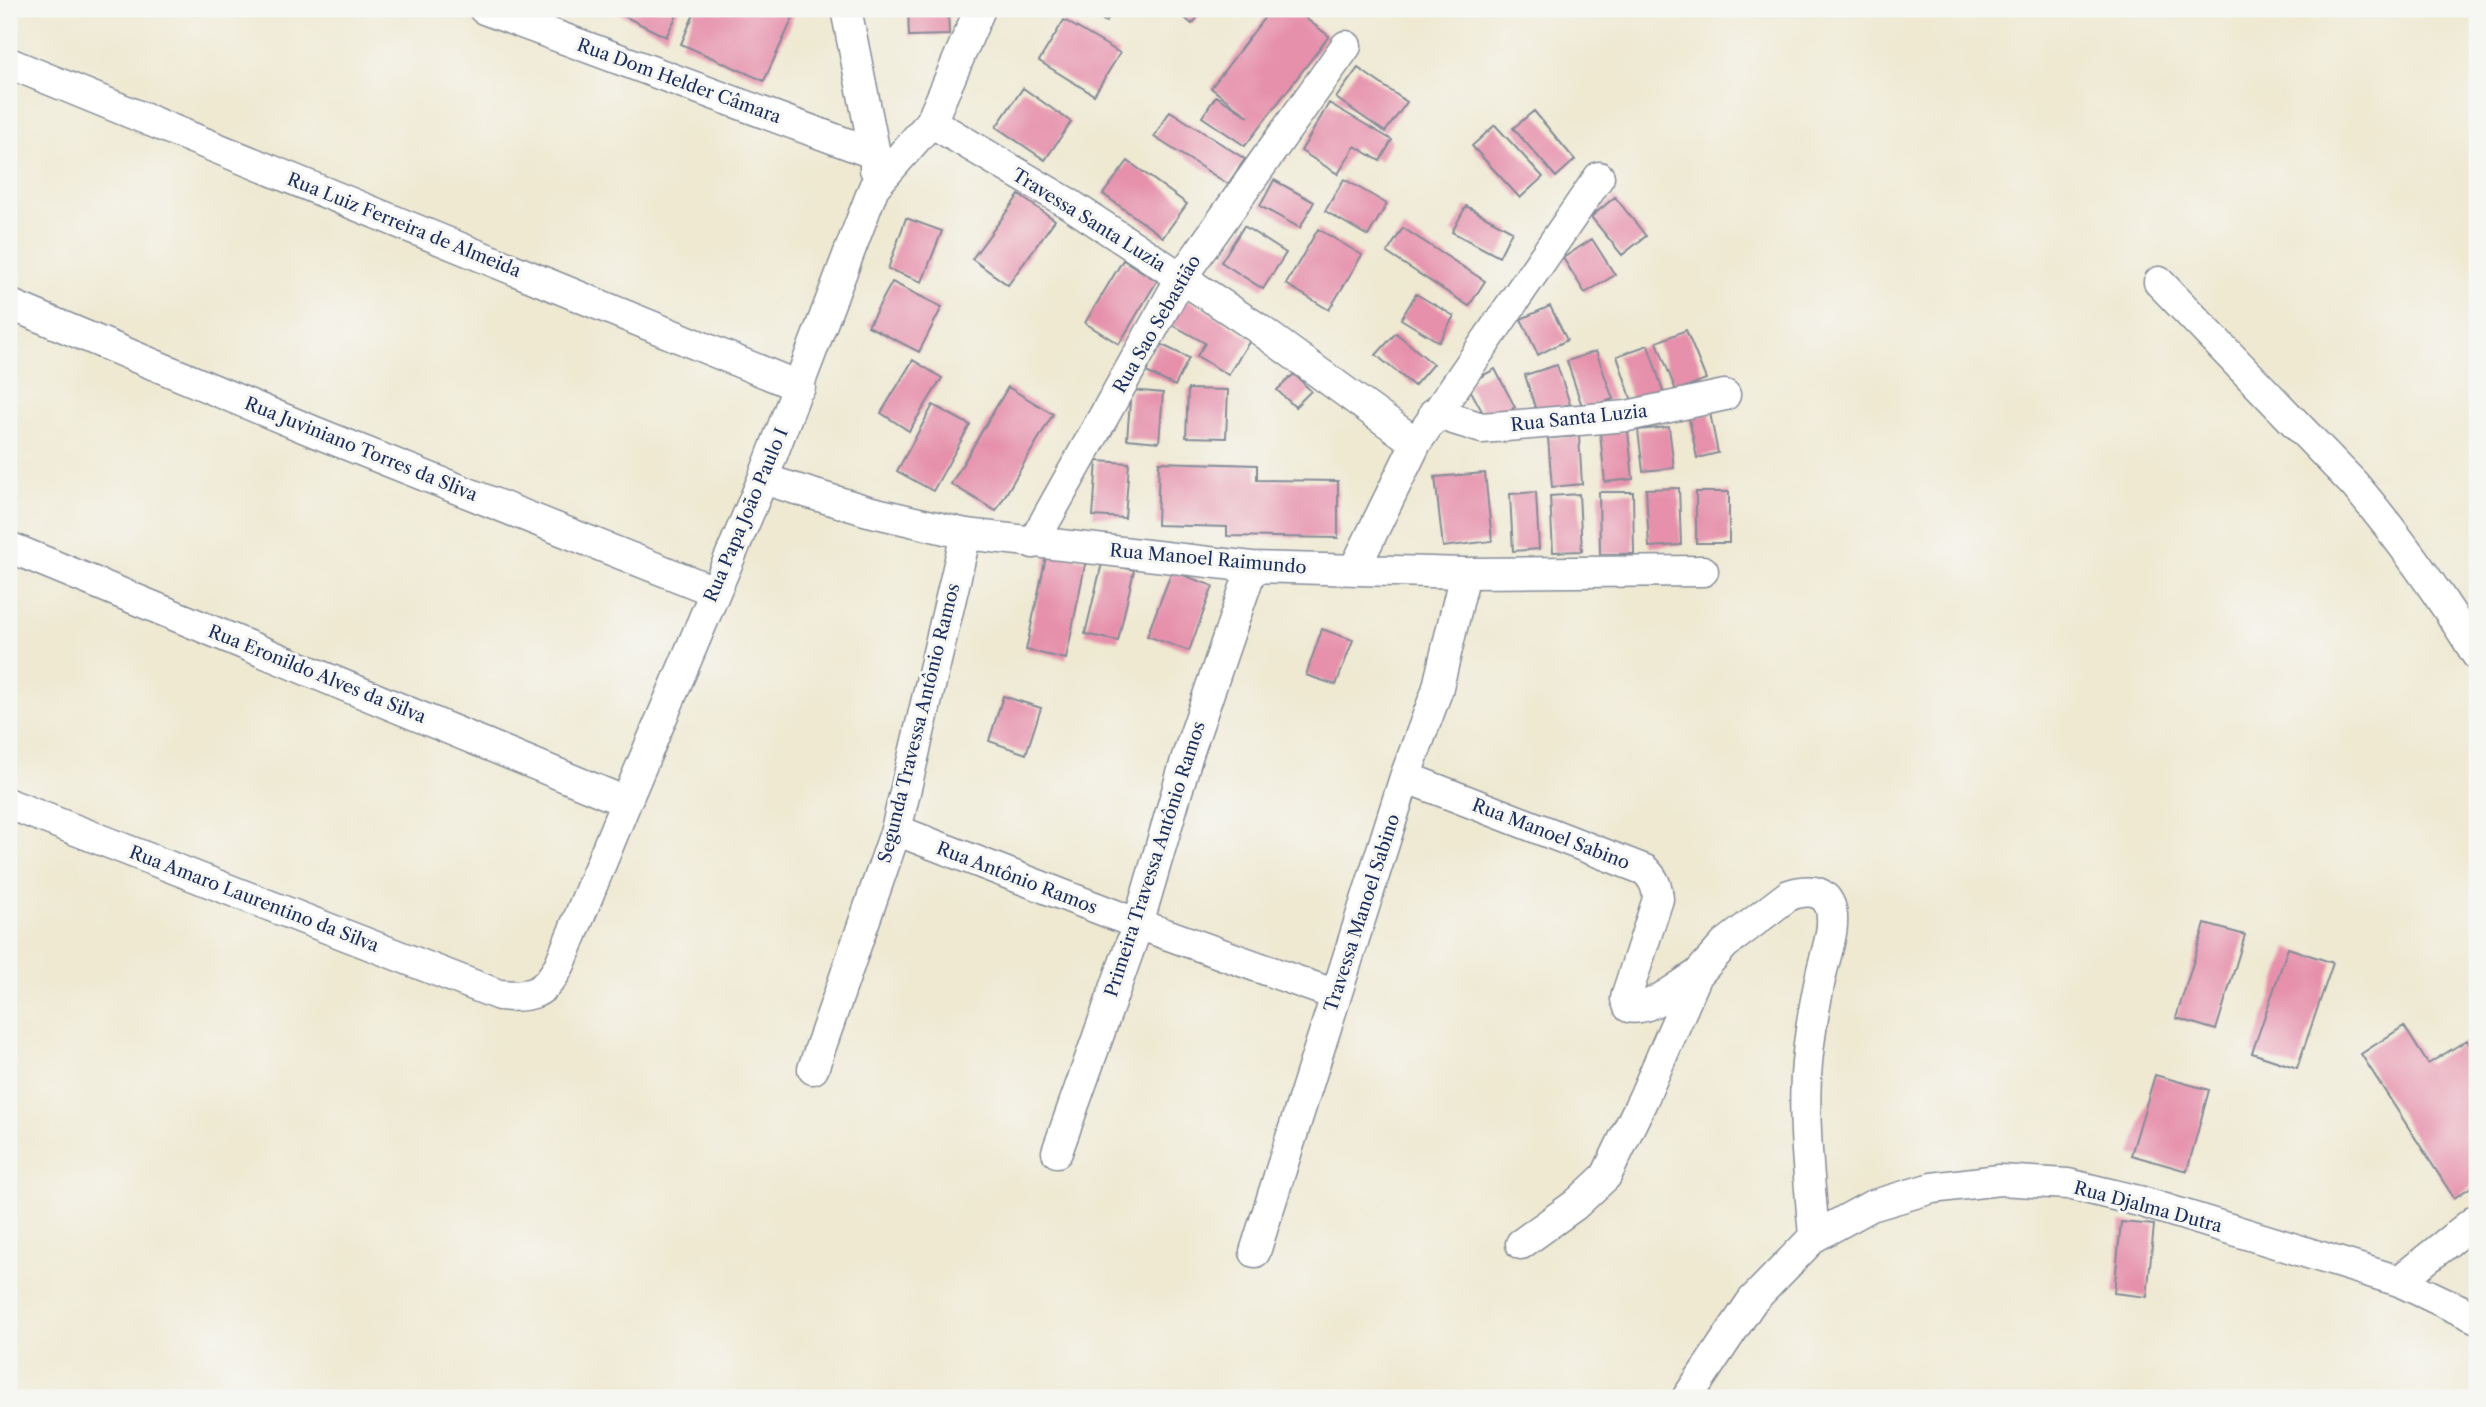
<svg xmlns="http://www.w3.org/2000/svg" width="2486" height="1407" viewBox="0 0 2486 1407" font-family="'Libre Caslon Text',serif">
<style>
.building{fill:#e690ab}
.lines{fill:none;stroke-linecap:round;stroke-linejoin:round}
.minor-casing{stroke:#858c98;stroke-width:33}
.minor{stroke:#fff;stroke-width:30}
.labels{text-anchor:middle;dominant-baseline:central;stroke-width:6;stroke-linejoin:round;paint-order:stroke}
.street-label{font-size:18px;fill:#1b2f5e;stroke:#f6f6f2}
</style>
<rect width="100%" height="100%" fill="#f6f6f2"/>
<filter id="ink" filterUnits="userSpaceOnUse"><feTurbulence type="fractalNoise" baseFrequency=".0143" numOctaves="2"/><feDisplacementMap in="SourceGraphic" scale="14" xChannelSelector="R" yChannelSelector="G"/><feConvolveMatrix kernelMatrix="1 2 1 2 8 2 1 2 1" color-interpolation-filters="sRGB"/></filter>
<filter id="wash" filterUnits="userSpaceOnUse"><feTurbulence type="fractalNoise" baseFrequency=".00686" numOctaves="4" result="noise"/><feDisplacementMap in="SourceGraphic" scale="28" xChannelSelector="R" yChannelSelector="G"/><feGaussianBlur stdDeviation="1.57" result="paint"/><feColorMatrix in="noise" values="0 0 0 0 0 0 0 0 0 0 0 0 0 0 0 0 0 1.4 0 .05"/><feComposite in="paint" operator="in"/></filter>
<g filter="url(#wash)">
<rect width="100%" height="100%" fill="#efe9d2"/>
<g id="blocks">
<path class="building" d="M610 9H680L666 37Z
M696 9H797L764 81 681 44Z
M908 9H948L949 35 909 36Z
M1084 9H1115L1106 22Z
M1174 9H1205L1192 24Z
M1271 9H1293L1329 36 1245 146 1202 117 1216 96 1249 117 1211 88Z
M1064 20 1120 53 1094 95 1039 61Z
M1358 68 1407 102 1385 132 1336 98Z
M1023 88 1071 122 1045 160 996 127Z
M1329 103 1392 140 1380 161 1355 146 1338 174 1301 151Z
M1170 111 1245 159 1228 184 1154 137Z
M1534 111 1575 160 1556 177 1513 128Z
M1495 125 1543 177 1520 198 1472 146Z
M1128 161 1187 204 1163 237 1103 194Z
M1344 179 1387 204 1368 236 1325 211Z
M1274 180 1314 202 1300 228 1260 206Z
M1019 195 1055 220 1008 285 972 259Z
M1615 197 1646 236 1622 255 1591 217Z
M1466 206 1512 231 1499 257 1452 232Z
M906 218 942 231 922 282 888 269Z
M1244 226 1286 253 1263 289 1221 262Z
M1403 228 1485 281 1469 306 1387 253Z
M1318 229 1362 255 1329 310 1286 284Z
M1592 239 1615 275 1585 293 1563 258Z
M1123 260 1157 281 1119 344 1085 323Z
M892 282 942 307 919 352 868 326Z
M1416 294 1454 316 1439 342 1401 319Z
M1186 298 1251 339 1228 375 1197 356 1205 343 1171 324Z
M1550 306 1567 340 1538 355 1521 319Z
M1686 330 1706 379 1676 391 1657 342Z
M1396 333 1433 364 1414 386 1376 355Z
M1158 343 1189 358 1175 386 1144 371Z
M1648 345 1664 394 1633 404 1617 356Z
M1596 351 1613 399 1583 409 1567 361Z
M913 360 942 378 909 431 881 413Z
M1557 365 1570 404 1537 414 1525 375Z
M1495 369 1515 407 1488 422 1467 384Z
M1294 374 1311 391 1295 407 1277 390Z
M1008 387 1053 414 996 511 951 484Z
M1188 389 1228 390 1226 438 1186 437Z
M1131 390 1163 393 1159 442 1127 439Z
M933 405 970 425 933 491 897 471Z
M1710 413 1718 453 1697 458 1689 418Z
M1669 427 1674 468 1643 471 1638 430Z
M1628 431 1633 479 1605 482 1600 433Z
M1579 436 1582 484 1552 487 1548 438Z
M1097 461 1129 463 1125 518 1093 516Z
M1159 462 1257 465V480L1338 481V538L1227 536V527L1157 525Z
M1485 473 1492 541 1443 547 1435 477Z
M1679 488 1681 545 1649 547 1646 489Z
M1536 492 1539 549 1513 551 1510 494Z
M1599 492H1633L1634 554H1600Z
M1696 492H1729V543H1696Z
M1579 494 1582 551 1553 552 1550 496Z
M1047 552 1086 560 1066 659 1026 650Z
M1102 563 1134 570 1118 641 1085 634Z
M1172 571 1213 586 1189 651 1147 636Z
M1322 629 1353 640 1336 685 1306 675Z
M1003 696 1041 708 1026 754 989 741Z
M2205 924 2245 935 2216 1030 2176 1018Z
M2288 948 2333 963 2297 1068 2252 1053Z
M2404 1026 2428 1064 2467 1040 2477 1056V1183L2454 1198 2361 1054Z
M2155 1075 2209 1090 2187 1171 2131 1155Z
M2121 1222 2154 1225 2147 1297 2114 1293Z"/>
</g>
</g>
<g filter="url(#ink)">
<use href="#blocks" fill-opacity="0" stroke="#858c98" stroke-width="2"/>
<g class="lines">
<g class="minor-casing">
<path id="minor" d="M484 9 875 154
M846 9 875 154V169
M9 63 800 387
M931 122 1071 205 1256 327 1416 443
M2159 282 2354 484C2400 538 2440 595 2477 655
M9 304 315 432 714 591
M1434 413 1482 428 1627 416 1725 395
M763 479 868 511 966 534 1252 567 1465 573 1703 571
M1033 543 1181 278 1346 46
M9 547 626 802
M1354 570 1416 443 1599 177
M1405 777 1645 870C1654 879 1657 886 1658 899L1627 994 1626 999 1629 1007C1647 1013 1681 984 1697 975
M9 804 499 995C531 998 545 994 560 964L626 802 763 479 874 187 931 122 980 9
M896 830 1138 924 1336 995
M813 1069 896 830 966 534
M1057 1152 1138 924 1187 757 1252 567
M1521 1244 1575 1205 1606 1176 1644 1097 1697 975 1725 944 1789 895C1805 890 1823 888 1830 906 1837 926 1825 955 1821 975 1814 1008 1808 1041 1806 1076 1803 1129 1810 1183 1814 1237
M1255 1252 1405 777 1437 691 1465 573
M2399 1281 2477 1219
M1687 1398 1752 1301 1814 1237 1871 1206 1932 1188 1999 1180 2068 1184 2139 1201 2399 1281 2477 1318"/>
</g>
<use href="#minor" class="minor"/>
</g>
</g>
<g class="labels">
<g class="street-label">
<text transform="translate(679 81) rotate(20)">Rua Dom Helder Câmara</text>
<text transform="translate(1089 220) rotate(32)">Travessa Santa Luzia</text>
<text transform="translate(404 225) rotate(22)">Rua Luiz Ferreira de Almeida</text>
<text transform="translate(1157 324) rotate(-60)">Rua Sao Sebastião</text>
<text transform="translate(1579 418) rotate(-6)">Rua Santa Luzia</text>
<text transform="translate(361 449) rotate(22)">Rua Juviniano Torres da Sliva</text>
<text transform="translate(746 515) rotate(-67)">Rua Papa João Paulo I</text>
<text transform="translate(1208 559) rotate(5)">Rua Manoel Raimundo</text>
<text transform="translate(317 674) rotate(22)">Rua Eronildo Alves da Silva</text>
<text transform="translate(919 723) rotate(-76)">Segunda Travessa Antônio Ramos</text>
<text transform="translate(1551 834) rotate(21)">Rua Manoel Sabino</text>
<text transform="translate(1155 859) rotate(-72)">Primeira Travessa Antônio Ramos</text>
<text transform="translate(1017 878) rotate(21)">Rua Antônio Ramos</text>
<text transform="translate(254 899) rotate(21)">Rua Amaro Laurentino da Silva</text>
<text transform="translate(1362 913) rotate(-72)">Travessa Manoel Sabino</text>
<text transform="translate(2148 1207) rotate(15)">Rua Djalma Dutra</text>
</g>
</g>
<rect width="2486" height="1407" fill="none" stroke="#f6f6f2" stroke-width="35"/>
</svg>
